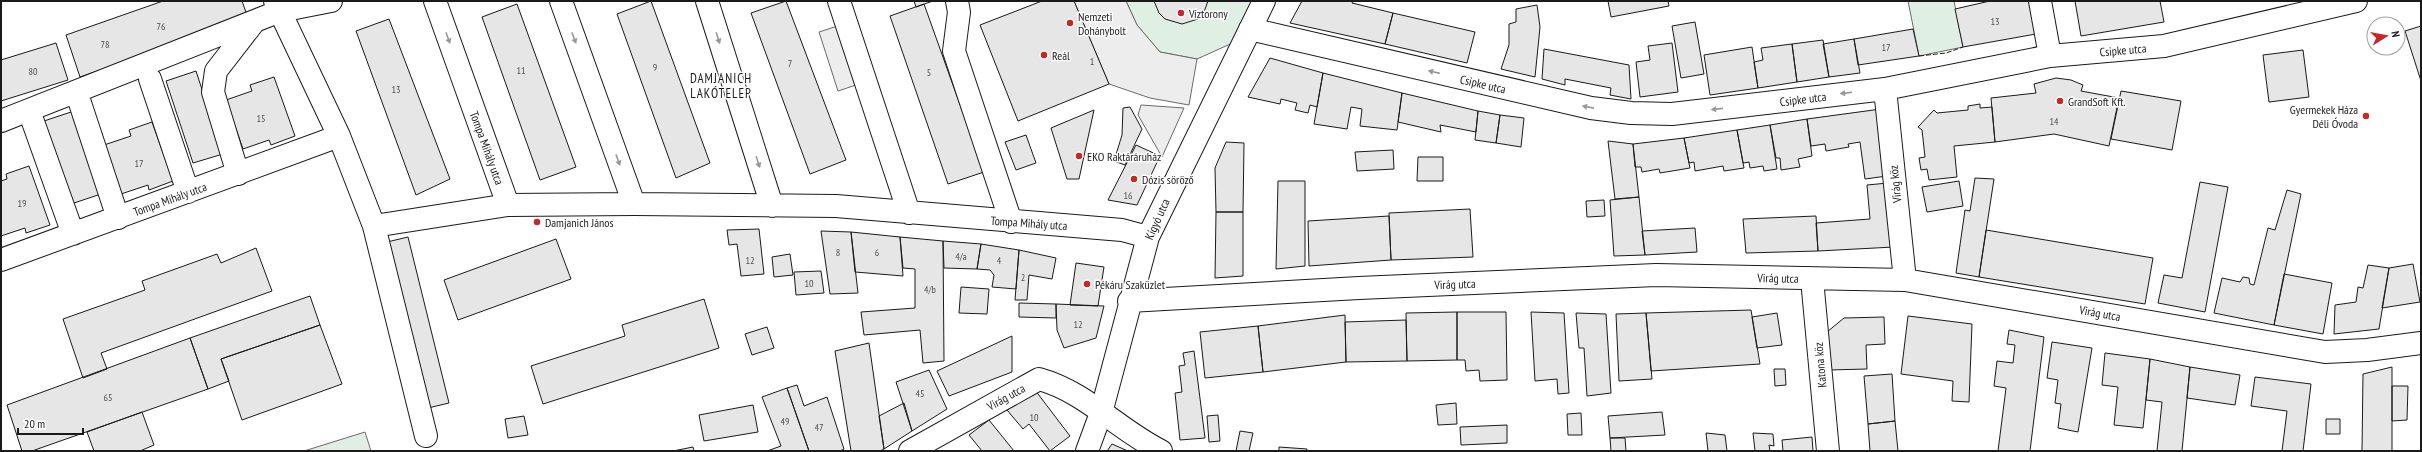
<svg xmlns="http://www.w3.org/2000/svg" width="2422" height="452" viewBox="0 0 2422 452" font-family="'PT Sans Narrow',sans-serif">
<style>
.green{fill:#e0efe3;stroke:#6a6a6a}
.parking{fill:#ededed;stroke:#6a6a6a}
.building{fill:#e6e6e6;stroke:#1a1a1a}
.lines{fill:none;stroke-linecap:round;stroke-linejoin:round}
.minor-casing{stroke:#1a1a1a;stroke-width:24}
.minor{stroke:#fff;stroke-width:22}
.fence{stroke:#1a1a1a;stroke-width:1;stroke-dasharray:5 2;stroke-linecap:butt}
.oneway{fill:#989898}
.poi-dot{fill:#c62828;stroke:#fff;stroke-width:1.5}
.labels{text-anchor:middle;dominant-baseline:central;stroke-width:3;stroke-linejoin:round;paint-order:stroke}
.number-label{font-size:10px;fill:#4d4d4d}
.poi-label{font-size:12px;fill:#1a1a1a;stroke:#fff;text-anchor:start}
.street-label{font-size:12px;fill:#1a1a1a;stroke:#fff}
.neighbourhood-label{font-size:13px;letter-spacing:1px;fill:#1a1a1a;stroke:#fff}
</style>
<rect width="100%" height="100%" fill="#fff"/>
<path class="green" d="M1126 1H1254L1237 41 1197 59 1160 52 1137 25Z
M1908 1H1954L1963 47 1919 56Z
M365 432 371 451H304Z"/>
<path class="parking" d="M1074 1H1126L1137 25 1160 52 1197 59 1189 105 1150 98 1109 84Z
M847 23 865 82 838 91 819 32Z
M1141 105 1184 108 1162 157 1138 115Z"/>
<path class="building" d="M163 1H242L248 18 80 77 66 35Z
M651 1 710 163 676 178 617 14Z
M786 1 846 160 810 174 751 13Z
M914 1H933L916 7Z
M1042 1H1074L1109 84 1018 121 980 25Z
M1154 1H1208L1204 12 1198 19 1182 24 1165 19 1159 13Z
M1302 1H1353L1352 3 1393 13 1385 44 1290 23Z
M1608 1H1668L1669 6 1611 17Z
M1990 1H2029L2036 34 1963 47 1955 9Z
M2075 1H2160L2164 22 2081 36Z
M517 4 576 167 540 180 482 17Z
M924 4 984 172 948 184 890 16Z
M1537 5 1540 27 1535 77 1501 69 1509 45V24L1516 22V9Z
M1393 13 1475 32 1467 63 1385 44Z
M389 19 450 179 416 195 356 31Z
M1695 22 1704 74 1681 78 1672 26Z
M2421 26V81L2405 31Z
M1913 29 1919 56 1858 65 1854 39Z
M1854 39 1860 73 1829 77 1823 44Z
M1823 40 1829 77 1797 82 1792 44Z
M56 43 68 80 1 101V60Z
M1672 43 1678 92 1640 97 1636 62 1650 60 1648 46Z
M1792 44 1797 82 1758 88 1754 62 1763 60 1761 48Z
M1752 47 1758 88 1710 95 1704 55Z
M1544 49 1629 65 1631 99 1610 95 1611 88 1565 79V85L1542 79Z
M2303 50 2309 97 2269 102 2263 55Z
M1270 58 1323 73 1317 107 1310 105 1308 113 1295 110 1297 103 1281 99 1280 104 1248 97Z
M196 71 223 154 193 163 166 81Z
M1323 73 1402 93 1397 130 1360 126 1362 109 1351 107 1347 129 1314 124Z
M274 77 295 136 271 145 269 140 243 149 226 100 252 91 250 85Z
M2056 78 2071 80 2083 85 2081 91 2119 98 2109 146 2054 134 1995 142 1991 98 2036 93 2034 84Z
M2121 91 2181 101 2172 150 2111 139Z
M1402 93 1478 111 1476 132 1440 125 1441 132 1398 122Z
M1980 104V108L1992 107 1995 142 1954 146 1957 177 1929 180 1927 169 1921 170 1919 158 1925 157 1922 130 1918 127 1934 110 1937 113 1968 110V106Z
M1130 107 1142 129 1125 165 1114 161 1122 135 1123 108Z
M1881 109 1887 176 1865 179 1860 142 1848 144 1849 147 1826 151 1825 144 1811 146 1807 119Z
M1094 110 1079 179H1067L1051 128Z
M74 111 101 194 71 204 44 121Z
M1478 111 1500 115 1496 143 1475 140Z
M1500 115 1524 118 1521 147 1496 143Z
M1807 119 1812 156 1798 159 1800 167 1781 170 1780 158H1776L1770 125Z
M152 122 173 181 149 190 148 185 121 194 104 145 131 136 129 130Z
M1770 125 1777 169 1764 171 1763 166 1750 168 1749 162 1743 163 1737 130Z
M1737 130 1744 168 1724 171 1723 166 1695 171 1694 162 1689 163 1684 138Z
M1026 135 1036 163 1016 170 1005 142Z
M1684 138 1690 168 1660 173 1659 169 1642 172 1641 167H1635L1633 144Z
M1608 141 1633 144 1639 197 1615 199Z
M1226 142 1244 143 1243 212H1216L1215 168Z
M1136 145 1160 156 1137 205 1108 200Z
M1393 150 1394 169 1357 171 1355 152Z
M1418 157H1443V181H1417Z
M29 166 50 225 26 233 25 228 1 236V181L7 179 6 174Z
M1975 178 1994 179 1979 277 1956 273 1965 210 1970 211Z
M1278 181H1305V266L1276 269Z
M1959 181 1963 206 1927 212 1922 187Z
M2200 182 2228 187 2205 312 2158 303 2164 275 2182 278Z
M1888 183 1894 247 1818 251 1816 223 1870 219 1867 185Z
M2287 190 2301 194 2274 325 2214 313 2222 278 2240 282 2243 277 2249 278 2250 284 2254 285 2268 228 2275 230Z
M1639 197 1645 255 1614 256 1610 200Z
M1604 200 1605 216 1587 217 1586 201Z
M1470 209 1473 257 1391 260 1389 213Z
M1216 212H1243V276L1215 278Z
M1389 216 1391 260 1309 266 1308 221Z
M1816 216 1818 251 1746 253 1743 219Z
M1695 228 1697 252 1645 255 1642 231Z
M759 229 764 274 741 276 737 244 729 245 727 230Z
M1986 230 2153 258 2145 304 1979 277Z
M821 231 851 232 858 293 830 294Z
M851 232 900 237 903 276 855 272Z
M408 237 449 403 428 408 387 242Z
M900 237 943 241 944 361 923 363 920 330 864 335 861 312 915 308V269L903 268Z
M556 239 571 279 458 320 444 280Z
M943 241 981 244 977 269 944 268Z
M981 244 1019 250 1016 289 992 287 994 275 990 270 977 269Z
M256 248 272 291 101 353 107 369 83 378 63 319 145 290 142 281 217 254 221 263Z
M1019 250 1056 258 1052 279 1029 275 1027 300H1015Z
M790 254 793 275 774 277 772 257Z
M1076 263 1104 267 1098 306 1070 305Z
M2413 264 2420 302 2382 308 2389 268Z
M2368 265 2389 268 2379 329 2334 334 2335 305 2356 302 2358 287 2363 288Z
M821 271 824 293 796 295 794 272Z
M2284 274 2332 283 2323 334 2274 325Z
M961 287 989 289 987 314 959 313Z
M310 296 320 325 221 359 229 381 208 389 190 338Z
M704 299 719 348 543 404 531 366 625 336 622 325Z
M1019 303 1056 304V318L1019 317Z
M1056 304 1104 306 1096 338 1064 348 1057 330Z
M1751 310 1760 364 1651 371 1646 313Z
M1457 312V360L1407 361 1406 313Z
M1457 312H1506L1507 380 1480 381 1479 370 1466 371 1465 360H1457Z
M1531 312 1564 313 1569 393 1558 394 1557 379 1535 381Z
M1576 313 1606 314 1611 393 1587 396 1584 348H1579Z
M1646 313 1652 379 1619 381 1616 314Z
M1777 313 1782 345 1757 348 1752 317Z
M1345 315 1346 362 1263 372 1258 326Z
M1908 316 1972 324 1969 402 1952 401 1953 381 1901 374Z
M1884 317 1885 344 1866 345 1867 369 1828 370 1827 332 1844 318Z
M1406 320 1407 361 1346 362 1345 322Z
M320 325 342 384 242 420 221 359Z
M1258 326 1263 372 1205 378 1200 332Z
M767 327 774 348 752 355 745 334Z
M2009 330 2044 337 2030 451H1998L2006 388 1994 386 1997 361 2013 363 2015 345 2007 344Z
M1012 336V372L949 396 937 371Z
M190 338 208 389 32 451H22L7 405Z
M2052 342 2092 348 2078 432 2058 428 2061 404 2055 403 2058 380 2047 378Z
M869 343 884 449 880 451H851L835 351Z
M1194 351 1205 438 1180 440 1175 393 1182 392 1179 366 1185 365 1183 353Z
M2105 353 2150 359 2143 428 2114 425 2118 387 2102 385Z
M2150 359 2190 367 2182 451H2157L2162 402 2146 400Z
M2190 367 2240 375 2235 405 2187 398Z
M2392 367V451H2362L2363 374Z
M1774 369H1785L1786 385 1775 386Z
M929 370 947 409 912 431 896 382Z
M1892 374 1895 421 1868 424 1864 376Z
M2255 377 2311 384 2303 451H2282L2287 411 2251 406Z
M797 385 804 406 827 397 844 449 840 451H809L787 388Z
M2392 386H2408L2407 420 2392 421Z
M787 388 809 451H767L781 446 762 397Z
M1035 390 1070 436 1050 451 1029 424 1023 429 1007 410Z
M904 403 912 431 884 449 879 416Z
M1456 403 1457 424 1438 425 1436 405Z
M753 405 758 432 704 441 699 415Z
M142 412 154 445 140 451H94L87 432Z
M1662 412 1665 435 1610 438 1608 416Z
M1581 413 1582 435H1568L1567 414Z
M1218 415 1220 441 1209 442 1207 416Z
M524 416 528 435 508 438 505 419Z
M2326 419H2340V434H2326Z
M989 420 1014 451H982L969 435Z
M1895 421 1898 451H1870L1868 424Z
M1507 425V443L1461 445 1460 427Z
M1240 431 1253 433 1249 451H1236Z
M1706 433 1725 435 1727 451H1708Z
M1753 433 1773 434 1774 446 1769 445 1770 451H1755Z
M1812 437 1813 451H1783L1782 440Z
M1610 438H1625L1626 451H1611Z
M1112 444 1128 451H1107Z
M693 447 694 451H673Z
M1279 447 1307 449V451H1279Z"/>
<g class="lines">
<g class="minor-casing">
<path id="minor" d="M275 1 339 136 374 226 426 436
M435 1 508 205
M561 1 634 204
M707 1 772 206
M839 1 909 213
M957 1 959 12 954 51 1011 222
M2040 1 2050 56
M1250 29 1591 108 1631 113 1672 114 1885 89 2050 56 2164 46 2356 1
M150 79 188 192
M1885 89 1905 280
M79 100 118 218
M32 119 73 234
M1 121 280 11 331 1
M238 174 213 92 216 71 254 22
M374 226 508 205 634 204 836 206 1122 230 1148 237
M1 260 339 136
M1812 279 1828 451
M1129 301 1359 288 1656 275 1905 280 2325 352 2367 350 2421 343
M910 451 1039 379C1086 392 1117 429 1161 451
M1087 451 1101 413 1148 237 1264 1"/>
</g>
<use href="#minor" class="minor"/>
<path class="fence" d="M1919 56 1946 53 1963 47"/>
</g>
<defs><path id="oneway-solid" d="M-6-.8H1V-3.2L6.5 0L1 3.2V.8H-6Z"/></defs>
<g class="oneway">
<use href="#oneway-solid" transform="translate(448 38) rotate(70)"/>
<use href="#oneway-solid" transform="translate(574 38) rotate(70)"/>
<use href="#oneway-solid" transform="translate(718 38) rotate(72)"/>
<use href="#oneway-solid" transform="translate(1434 72) rotate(-167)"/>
<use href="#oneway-solid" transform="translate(1846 93) rotate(173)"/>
<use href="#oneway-solid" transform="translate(1588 107) rotate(-169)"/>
<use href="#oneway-solid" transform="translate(1717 109) rotate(174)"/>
<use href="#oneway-solid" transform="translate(618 160) rotate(70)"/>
<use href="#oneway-solid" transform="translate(758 162) rotate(72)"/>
</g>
<g class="poi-dot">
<circle cx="1181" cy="13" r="4"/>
<circle cx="1070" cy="23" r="4"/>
<circle cx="1044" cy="55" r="4"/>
<circle cx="2060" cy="101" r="4"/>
<circle cx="2366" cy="116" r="4"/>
<circle cx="1079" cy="156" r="4"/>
<circle cx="1134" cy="179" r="4"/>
<circle cx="537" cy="222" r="4"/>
<circle cx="1087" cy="284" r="4"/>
</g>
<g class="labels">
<g class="number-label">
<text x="1995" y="21">13</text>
<text x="161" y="26">76</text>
<text x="105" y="44">78</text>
<text x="1886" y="47">17</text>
<text x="1092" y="61">1</text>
<text x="790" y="63">7</text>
<text x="655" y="67">9</text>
<text x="521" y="70">11</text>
<text x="33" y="71">80</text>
<text x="929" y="72">5</text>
<text x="396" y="89">13</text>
<text x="261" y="118">15</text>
<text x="2054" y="121">14</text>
<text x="139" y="163">17</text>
<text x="1128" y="195">16</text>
<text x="22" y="203">19</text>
<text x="838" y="252">8</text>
<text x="877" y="252">6</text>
<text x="961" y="256">4/a</text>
<text x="750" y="260">12</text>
<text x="999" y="260">4</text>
<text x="1023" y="277">2</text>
<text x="809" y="283">10</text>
<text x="930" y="289">4/b</text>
<text x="1078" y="324">12</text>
<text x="920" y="393">45</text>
<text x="108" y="397">65</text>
<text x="1034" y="417">10</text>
<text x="785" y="421">49</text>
<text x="819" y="427">47</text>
</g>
<g class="poi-label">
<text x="1189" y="13">Víztorony</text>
<text x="1078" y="16">Nemzeti<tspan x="1078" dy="14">Dohánybolt</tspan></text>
<text x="1052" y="55">Reál</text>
<text x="2068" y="101">GrandSoft Kft.</text>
<text x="2358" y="109" text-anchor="end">Gyermekek Háza<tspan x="2358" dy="14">Déli Óvoda</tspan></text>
<text x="1087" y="156">EKO Raktáráruház</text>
<text x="1142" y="179">Dózis söröző</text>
<text x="545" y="222">Damjanich János</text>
<text x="1095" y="284">Pékáru Szaküzlet</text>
</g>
<g class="street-label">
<text transform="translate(2123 50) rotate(-5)">Csipke utca</text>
<text transform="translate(1483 84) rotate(13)">Csipke utca</text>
<text transform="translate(1803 99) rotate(-7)">Csipke utca</text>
<text transform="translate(487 148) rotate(70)">Tompa Mihály utca</text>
<text transform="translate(1895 184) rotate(-96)">Virág köz</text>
<text transform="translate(170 199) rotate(-20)">Tompa Mihály utca</text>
<text transform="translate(1157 219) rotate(-66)">Kígyó utca</text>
<text transform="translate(1029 223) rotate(4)">Tompa Mihály utca</text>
<text transform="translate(1778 278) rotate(1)">Virág utca</text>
<text transform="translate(1455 284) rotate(-2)">Virág utca</text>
<text transform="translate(2100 313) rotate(10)">Virág utca</text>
<text transform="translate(1820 365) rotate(-95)">Katona köz</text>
<text transform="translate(1006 397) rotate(-29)">Virág utca</text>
</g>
<g class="neighbourhood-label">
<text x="721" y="78">DAMJANICH<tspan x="721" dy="15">LAKÓTELEP</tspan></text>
</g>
</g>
<rect width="2422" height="452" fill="none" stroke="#1a1a1a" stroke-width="4"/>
<g transform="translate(2386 36) rotate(79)"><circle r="19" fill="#ffffff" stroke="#a3a3a3"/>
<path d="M0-3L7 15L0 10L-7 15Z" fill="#c62828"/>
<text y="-6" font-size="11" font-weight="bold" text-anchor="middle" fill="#1a1a1a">N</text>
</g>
<path d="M18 428v6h65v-6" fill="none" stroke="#1a1a1a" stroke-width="2"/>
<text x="24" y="428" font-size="12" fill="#1a1a1a" stroke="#ffffff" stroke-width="3" paint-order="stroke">20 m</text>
</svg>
